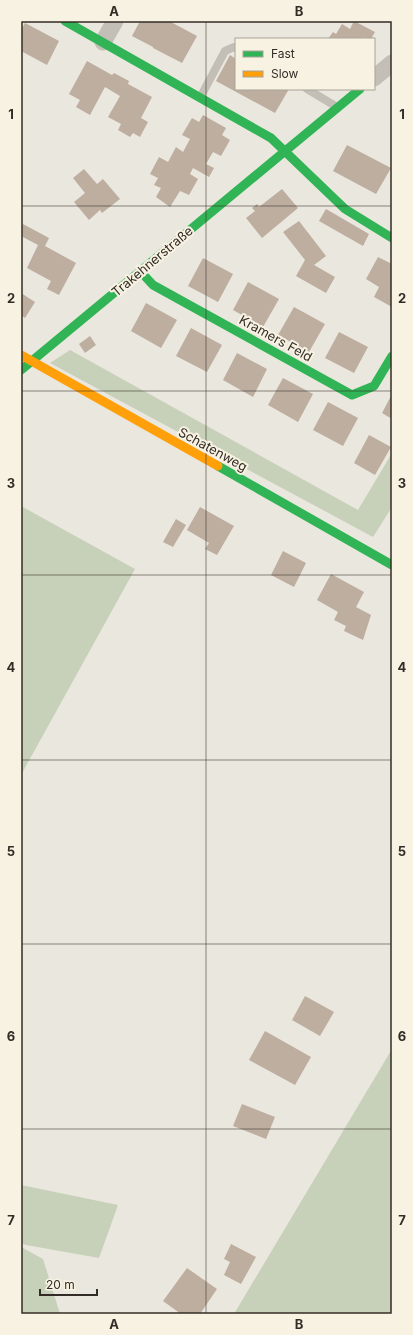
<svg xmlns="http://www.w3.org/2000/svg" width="413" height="1335" viewBox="0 0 413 1335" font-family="Inter,sans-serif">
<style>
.green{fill:#c7d0b8}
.building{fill:#bdaea0}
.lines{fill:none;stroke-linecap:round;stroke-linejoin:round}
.lane{stroke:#c3beb6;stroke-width:8}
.street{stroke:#c3beb6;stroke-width:17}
.fast{stroke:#30b455;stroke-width:9}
.slow{stroke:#ff9f0a;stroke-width:9}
.grid{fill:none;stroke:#332c26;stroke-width:1;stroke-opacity:0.55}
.labels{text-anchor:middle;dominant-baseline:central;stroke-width:4;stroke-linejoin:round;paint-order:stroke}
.street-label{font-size:13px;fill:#332c26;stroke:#f8f2e3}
.neatline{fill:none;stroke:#332c26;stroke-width:1.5}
.grid-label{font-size:13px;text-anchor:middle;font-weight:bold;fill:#332c26}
</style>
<rect width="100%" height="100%" fill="#eae7de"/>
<path class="green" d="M70 350 358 510 392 453V507L373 537 50 363Z
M21 506 135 569 21 775Z
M392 1049V1314H234Z
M21 1185 118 1205 99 1258 26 1245 21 1243Z
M21 1247 43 1259 60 1314H21Z"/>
<path class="building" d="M140 21H169L197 36 182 63 153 48V47L132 36Z
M354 21 375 32 371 39H365L363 37 362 39H328L333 32 336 34 342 24 350 29Z
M25 23 59 41 47 65 21 51V30Z
M230 55 236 59V89H289L275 113 216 81Z
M87 61 112 75 114 73 129 81 128 84 152 97 141 118 148 122 140 137 133 133 130 137 118 130 121 124 108 117 120 96 105 87 90 115 76 107 80 100 69 94Z
M203 115 226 128 222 135 230 140 221 156 213 152 206 164 214 168 209 177 193 168 190 174 198 179 189 195 180 191 170 207 156 197 161 188 154 185 158 178 150 174 159 157 168 162 176 147 183 152 190 139 182 135 192 118 199 122Z
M347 145 391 168 376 194 333 171Z
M84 169 97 184 103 179 120 199 102 213 100 210 89 220 74 202 85 193 73 178Z
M282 189 298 208 262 238 246 218 255 211 252 208 257 204 259 207Z
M326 209 369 234 363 246 319 221Z
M299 221 326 256 314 265 335 277 326 293 296 276 305 260 283 232Z
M23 224 49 238 45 246 76 263 59 295 47 289 51 281 27 268 38 245 21 236V228Z
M378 257 392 264V307L374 297 379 287 366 279Z
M203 258 233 274 218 302 188 286Z
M248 282 279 299 263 327 233 310Z
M21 293 35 302 25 318 21 315Z
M146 303 177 320 161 348 131 331Z
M294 307 325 324 309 352 278 335Z
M191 328 222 345 207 372 176 356Z
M339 332 368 347 354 373 325 358Z
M90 336 96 345 85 353 79 344Z
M237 353 267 369 253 397 223 380Z
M283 378 313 394 298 422 268 405Z
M392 394V419L382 413Z
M328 402 358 418 343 446 313 430Z
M369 435 391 447 375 475 354 463Z
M200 507 234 526 217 555 205 549 209 543 187 530Z
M176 519 186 525 173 547 163 542Z
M283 551 306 563 294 587 271 575Z
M331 574 364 592 356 607 371 615 363 640 344 631 346 626 334 620 338 612 317 600Z
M305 996 334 1012 320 1036 292 1020Z
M265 1031 311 1057 295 1085 249 1060Z
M242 1104 275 1117 266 1139 233 1126Z
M231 1244 256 1257 241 1284 224 1275 230 1262 224 1259Z
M187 1268 217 1289 200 1314H181L163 1301Z"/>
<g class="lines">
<path class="lane" d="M307 89 337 107
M201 96 225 51 234 47 236 48"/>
<path class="street" d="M103 42 115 21
M374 78 392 63"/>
<path class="fast" d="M65 21 271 138 345 209 392 238
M140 271 153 285 352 395 374 386 392 356
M21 370 360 89
M218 466 392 565"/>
<path class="slow" d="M21 355 218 466"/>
</g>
<path class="grid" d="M206 21V1314M21 206H392M21 391H392M21 575H392M21 760H392M21 944H392M21 1129H392"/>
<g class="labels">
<g class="street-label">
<text transform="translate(152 261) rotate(-40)">Trakehnerstraße</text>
<text transform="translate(276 338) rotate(29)">Kramers Feld</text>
<text transform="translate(213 449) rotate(29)">Schatenweg</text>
</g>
</g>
<rect width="413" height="1335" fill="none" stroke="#f8f2e3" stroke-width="44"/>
<rect x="235" y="38" width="140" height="52" fill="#f8f2e3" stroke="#a9a397"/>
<rect x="243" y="51" width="20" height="6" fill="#30b455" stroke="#a9a397"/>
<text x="271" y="58" font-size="12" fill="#332c26">Fast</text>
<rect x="243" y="71" width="20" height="6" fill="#ff9f0a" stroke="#a9a397"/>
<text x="271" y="78" font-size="12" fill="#332c26">Slow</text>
<path d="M40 1289v6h57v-6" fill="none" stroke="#332c26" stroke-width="2"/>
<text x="46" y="1289" font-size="12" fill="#332c26" stroke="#f8f2e3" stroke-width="3" paint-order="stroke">20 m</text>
<rect x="22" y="22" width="369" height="1291" class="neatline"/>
<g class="grid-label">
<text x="114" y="16">A</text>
<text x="299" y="16">B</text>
<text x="11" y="119">1</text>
<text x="402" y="119">1</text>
<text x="11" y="303">2</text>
<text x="402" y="303">2</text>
<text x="11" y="488">3</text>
<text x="402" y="488">3</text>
<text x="11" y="672">4</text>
<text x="402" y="672">4</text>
<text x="11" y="856">5</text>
<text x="402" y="856">5</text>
<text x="11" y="1041">6</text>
<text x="402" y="1041">6</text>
<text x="11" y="1225">7</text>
<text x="402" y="1225">7</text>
<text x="114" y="1329">A</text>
<text x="299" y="1329">B</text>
</g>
</svg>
